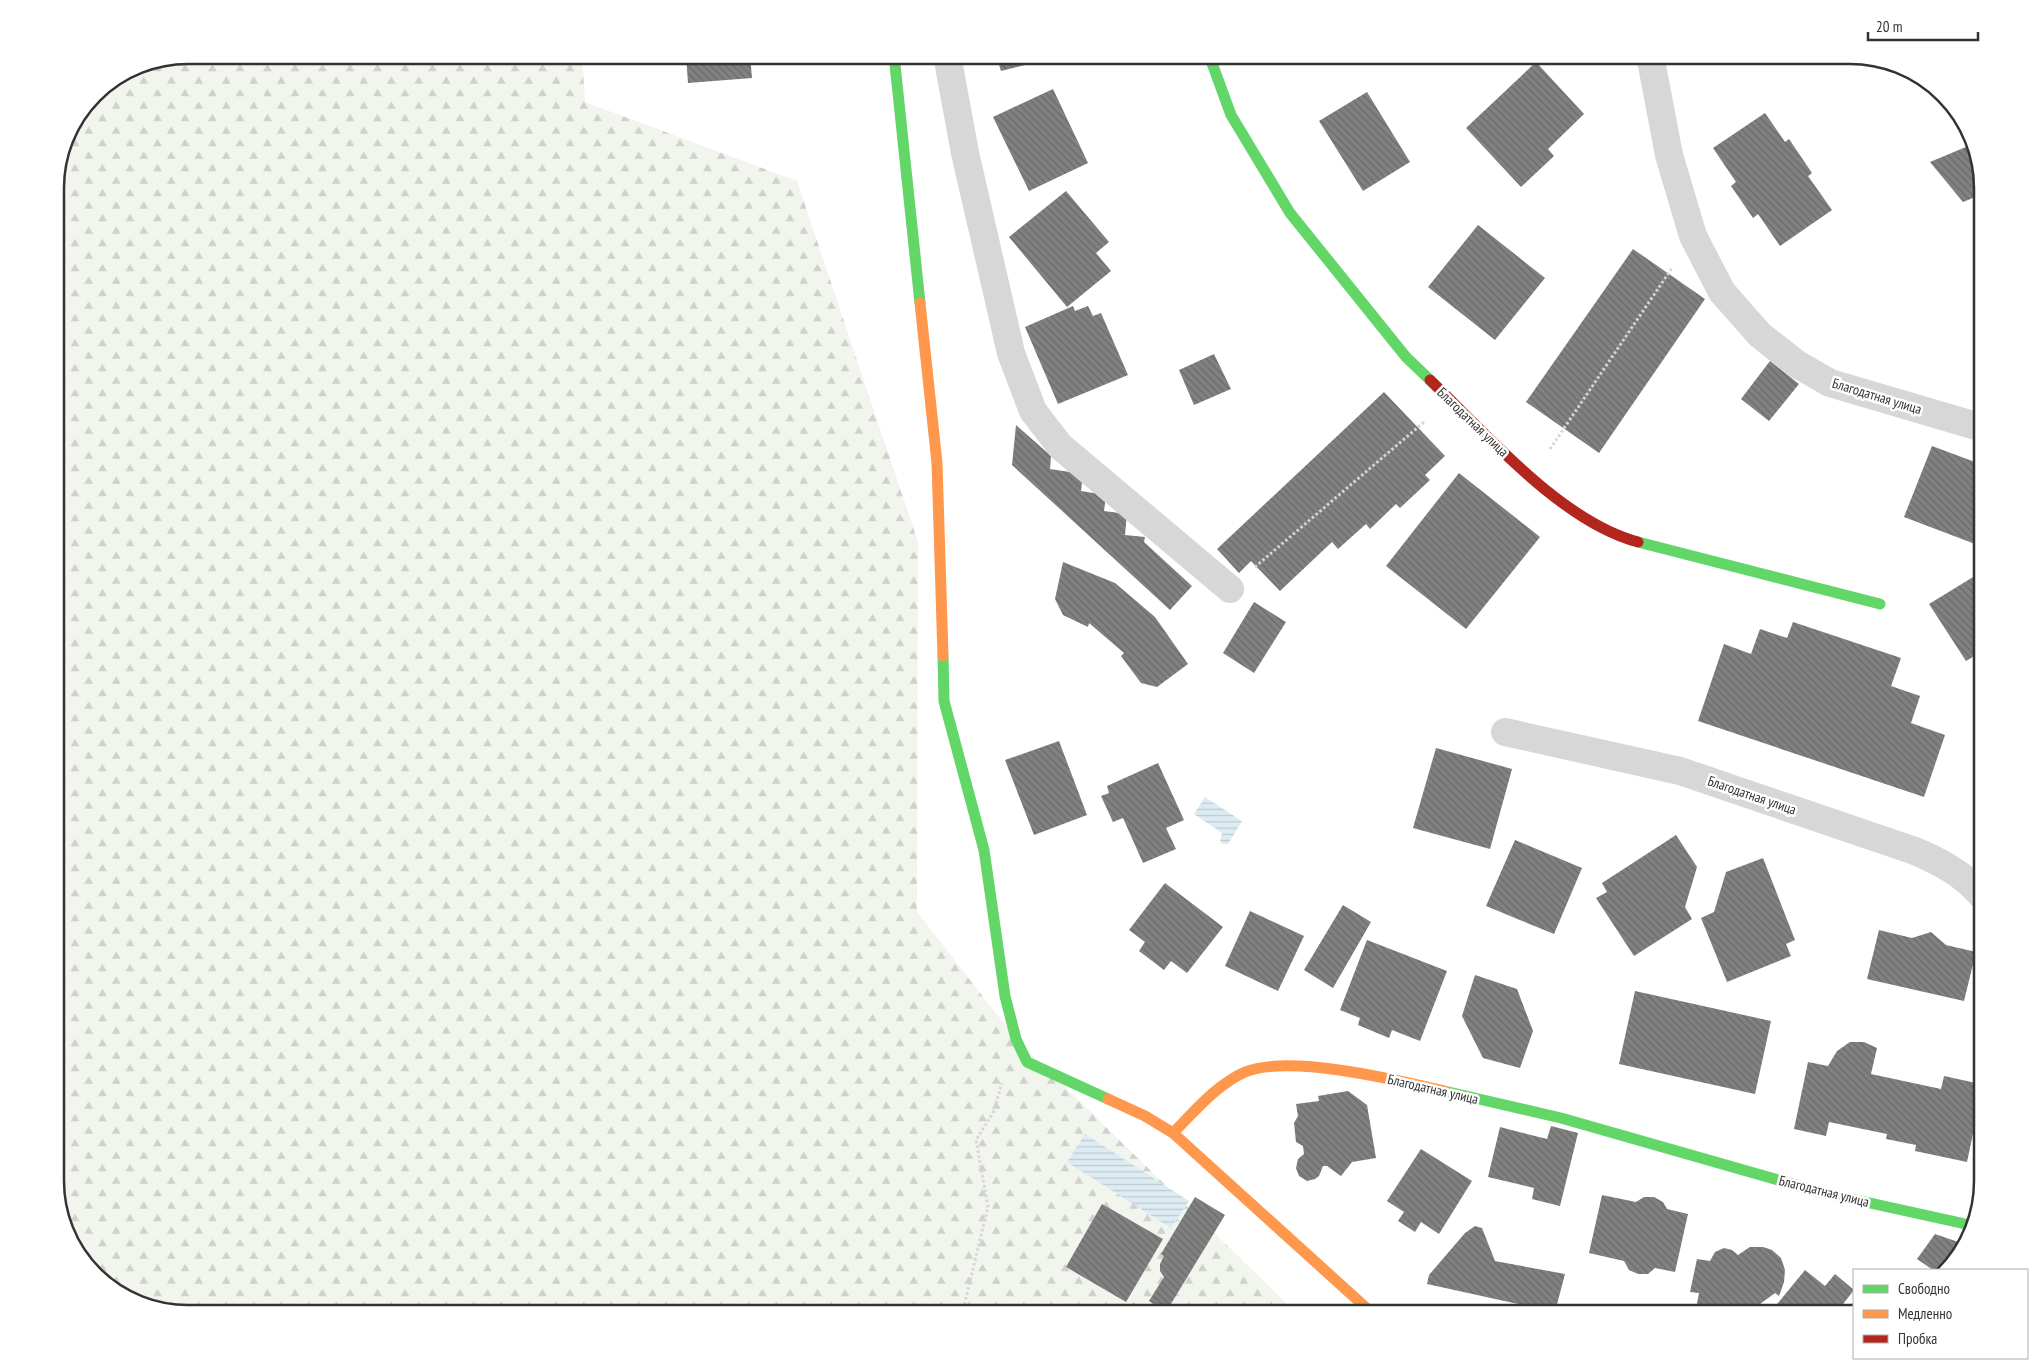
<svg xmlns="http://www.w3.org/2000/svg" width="2038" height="1369" viewBox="0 0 2038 1369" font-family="'PT Sans Narrow',sans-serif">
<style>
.forest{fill:url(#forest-firs)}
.water{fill:url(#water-rules)}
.building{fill:url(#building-back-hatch)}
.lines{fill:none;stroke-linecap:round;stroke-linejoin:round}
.path{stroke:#d6d6d6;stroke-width:3;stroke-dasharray:2.5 2.5;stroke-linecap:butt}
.street{stroke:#d7d7d7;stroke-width:28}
.fast{stroke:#63d668;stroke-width:11}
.slow{stroke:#ff974d;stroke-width:11}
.jam{stroke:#b3261e;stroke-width:11}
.labels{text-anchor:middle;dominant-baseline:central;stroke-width:5;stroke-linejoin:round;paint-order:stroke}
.street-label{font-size:14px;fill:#333;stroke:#fff}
.rim{fill:none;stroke:#333;stroke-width:2.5}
</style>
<defs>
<pattern id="forest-firs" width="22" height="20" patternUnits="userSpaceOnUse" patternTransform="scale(1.25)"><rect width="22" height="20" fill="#f1f5ed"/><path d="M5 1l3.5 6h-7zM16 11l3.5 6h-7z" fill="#cfd2cc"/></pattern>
<pattern id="water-rules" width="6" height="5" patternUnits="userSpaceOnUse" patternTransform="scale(1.25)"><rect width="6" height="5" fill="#ddebf3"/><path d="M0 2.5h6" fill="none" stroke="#becad1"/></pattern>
<pattern id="building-back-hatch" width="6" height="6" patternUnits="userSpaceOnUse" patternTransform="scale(1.25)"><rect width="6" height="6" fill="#818181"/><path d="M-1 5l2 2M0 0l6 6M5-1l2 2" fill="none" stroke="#6a6a6a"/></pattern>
</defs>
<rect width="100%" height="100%" fill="#fff"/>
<path class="forest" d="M188 55H582L585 102 797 181 918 542 917 912 1016 1039 1287 1304 1292 1314H188L114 1291 73 1247 55 1190V180L65 137 94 94 137 65Z"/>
<path class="water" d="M1205 797 1242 821 1228 844H1222L1220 840 1222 833 1194 814Z
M1085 1134 1189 1201 1171 1228 1067 1162Z"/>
<path class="building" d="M686 55H750L752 78 688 83Z
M996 55H1061V56L1001 71Z
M1536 62 1584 114 1548 149 1554 156 1521 187 1466 128Z
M1053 89 1088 163 1029 191 993 117Z
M1367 92 1410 162 1363 191 1319 121Z
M1765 113 1785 142 1789 139 1812 173 1808 176 1832 210 1780 246 1758 214 1753 218 1731 186 1736 182 1713 148Z
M1973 144 1983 194 1963 202 1930 162Z
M1066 191 1109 242 1096 253 1111 271 1067 307 1009 237Z
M1478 225 1545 278 1495 340 1428 287Z
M1633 249 1705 299 1599 453 1526 402Z
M1073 306 1075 311 1088 306 1093 316 1101 313 1128 375 1058 404 1025 327Z
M1214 354 1231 389 1194 405 1179 370Z
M1770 361 1799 384 1769 421 1741 399Z
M1384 392 1445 456 1425 475 1430 480 1400 508 1396 504 1370 529 1366 524 1338 549 1332 542 1280 591 1251 561 1239 573 1217 549Z
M1016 425 1051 456 1050 469 1083 474 1081 491 1106 495 1104 511 1127 514 1125 535 1145 537 1144 542 1192 586 1170 610 1012 465Z
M1932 446 1983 465V523L1975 544 1904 517Z
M1459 473 1540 537 1466 629 1386 566Z
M1063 562 1115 583 1155 617 1188 664 1157 687 1141 683 1121 656 1124 653 1089 623 1088 627 1063 615 1055 599Z
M1983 571V651L1966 661 1929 604Z
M1254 602 1286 622 1254 673 1223 653Z
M1793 622 1901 658 1891 686 1920 696 1911 723 1945 735 1924 797 1698 721 1724 644 1751 654 1760 629 1787 638Z
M1059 741 1087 815 1034 835 1005 760Z
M1436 748 1512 769 1490 849 1413 828Z
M1158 763 1184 820 1166 828 1176 849 1143 863 1123 818 1113 822 1101 796 1109 793 1107 786Z
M1676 835 1697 867 1685 907 1692 919 1634 956 1596 898 1607 892 1602 883Z
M1515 840 1582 868 1554 934 1486 906Z
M1763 858 1795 940 1786 944 1791 956 1727 982 1701 918 1714 912 1726 872Z
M1165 883 1223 927 1187 973 1171 961 1164 970 1139 951 1145 942 1129 930Z
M1343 905 1371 922 1333 988 1304 970Z
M1250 911 1304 936 1278 991 1225 966Z
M1879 930 1912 938 1931 932 1946 945 1976 952 1964 1001 1867 979Z
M1367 940 1447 971 1420 1041 1392 1030 1389 1038 1358 1025 1360 1018 1340 1010Z
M1475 975 1517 989 1533 1031 1520 1068 1483 1058 1462 1016Z
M1635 991 1771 1021 1755 1094 1619 1064Z
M1850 1042H1864L1877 1048 1871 1074 1941 1089 1944 1076 1976 1083 1974 1095 1981 1096 1967 1162 1915 1151 1916 1145 1886 1139 1887 1134 1829 1122 1826 1136 1794 1129 1808 1062 1828 1066 1837 1051Z
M1348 1091 1367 1105 1376 1158 1352 1162 1341 1176 1327 1166H1323L1319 1176 1315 1179 1307 1181 1299 1176 1296 1168 1298 1159 1304 1154 1303 1146 1296 1142 1294 1123 1298 1116 1296 1104 1319 1101 1318 1096Z
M1551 1126 1578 1133 1560 1206 1532 1199 1534 1188 1488 1177 1500 1127 1547 1139Z
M1421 1149 1472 1181 1439 1234 1421 1222 1415 1232 1398 1221 1404 1212 1387 1201Z
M1602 1195 1636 1202 1644 1197H1654L1663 1202 1667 1209 1688 1214 1675 1272 1655 1268 1648 1274H1638L1629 1270 1624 1261 1589 1253Z
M1195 1197 1225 1215 1166 1312 1149 1301 1164 1277 1160 1271V1264L1164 1256 1161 1254Z
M1102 1204 1163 1239 1126 1302 1066 1267Z
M1475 1226 1482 1228 1495 1261 1565 1274 1555 1312 1427 1284 1429 1275 1465 1233Z
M1935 1234 1964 1244 1960 1255 1944 1270H1933L1917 1259Z
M1750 1247H1763L1772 1250 1781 1258 1785 1270 1784 1282 1779 1296 1775 1293 1760 1304 1749 1305 1748 1314H1695L1699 1293 1690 1292 1697 1259 1710 1261 1715 1252 1724 1248 1732 1250 1738 1255Z
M1805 1270 1825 1286 1835 1274 1854 1290 1840 1308 1847 1314H1769Z"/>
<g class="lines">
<path class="path" d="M1550 449 1672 268
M1255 567 1424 422
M962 1314 988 1207 976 1140 993 1113 1002 1083"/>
<path class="street" d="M947 55 965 153 1011 353 1033 411 1060 446 1230 589
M1650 55 1669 155 1693 236 1722 292 1760 335 1797 364 1830 383 1983 428
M1505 732 1680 771 1915 851C1941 862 1965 875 1983 897"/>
<path class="fast" d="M894 55 920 303
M1209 55 1231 115 1290 213 1406 357 1430 380
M1638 542 1880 604
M943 656 944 701 984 850 1005 996 1016 1039 1027 1062 1108 1099
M1444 1091 1561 1118 1820 1192 1970 1225"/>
<path class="slow" d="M920 303 937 463 943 656
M1108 1099 1145 1116 1173 1133 1373 1314
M1173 1133C1195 1111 1216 1085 1245 1072 1289 1054 1397 1080 1444 1091"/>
<path class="jam" d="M1430 380C1486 434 1562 522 1638 542"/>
</g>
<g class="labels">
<g class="street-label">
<text transform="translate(1877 396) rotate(17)">Благодатная улица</text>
<text transform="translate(1473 422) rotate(44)">Благодатная улица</text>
<text transform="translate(1752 795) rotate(19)">Благодатная улица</text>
<text transform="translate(1433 1089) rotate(13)">Благодатная улица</text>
<text transform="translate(1824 1191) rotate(14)">Благодатная улица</text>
</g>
</g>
<path d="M0 0H2038V1369H0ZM188 64H1850A124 124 0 0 1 1974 188V1181A124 124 0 0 1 1850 1305H188A124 124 0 0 1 64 1181V188A124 124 0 0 1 188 64Z" fill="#fff" fill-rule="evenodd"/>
<path class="rim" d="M188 64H1850A124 124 0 0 1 1974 188V1181A124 124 0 0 1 1850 1305H188A124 124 0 0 1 64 1181V188A124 124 0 0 1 188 64Z"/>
<rect x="1853" y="1269" width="175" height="90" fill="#ffffff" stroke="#adadad"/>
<rect x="1863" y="1285" width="25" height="8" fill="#63d668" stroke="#adadad"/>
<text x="1898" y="1294" font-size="15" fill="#333333">Свободно</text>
<rect x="1863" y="1310" width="25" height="8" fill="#ff974d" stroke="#adadad"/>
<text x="1898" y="1319" font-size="15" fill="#333333">Медленно</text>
<rect x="1863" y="1335" width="25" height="8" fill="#b3261e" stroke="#adadad"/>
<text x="1898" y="1344" font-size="15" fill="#333333">Пробка</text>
<path d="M1868 32v8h110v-8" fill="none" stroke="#333333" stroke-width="2.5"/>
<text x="1876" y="32" font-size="15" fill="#333333" stroke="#ffffff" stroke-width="4" paint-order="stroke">20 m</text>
</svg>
